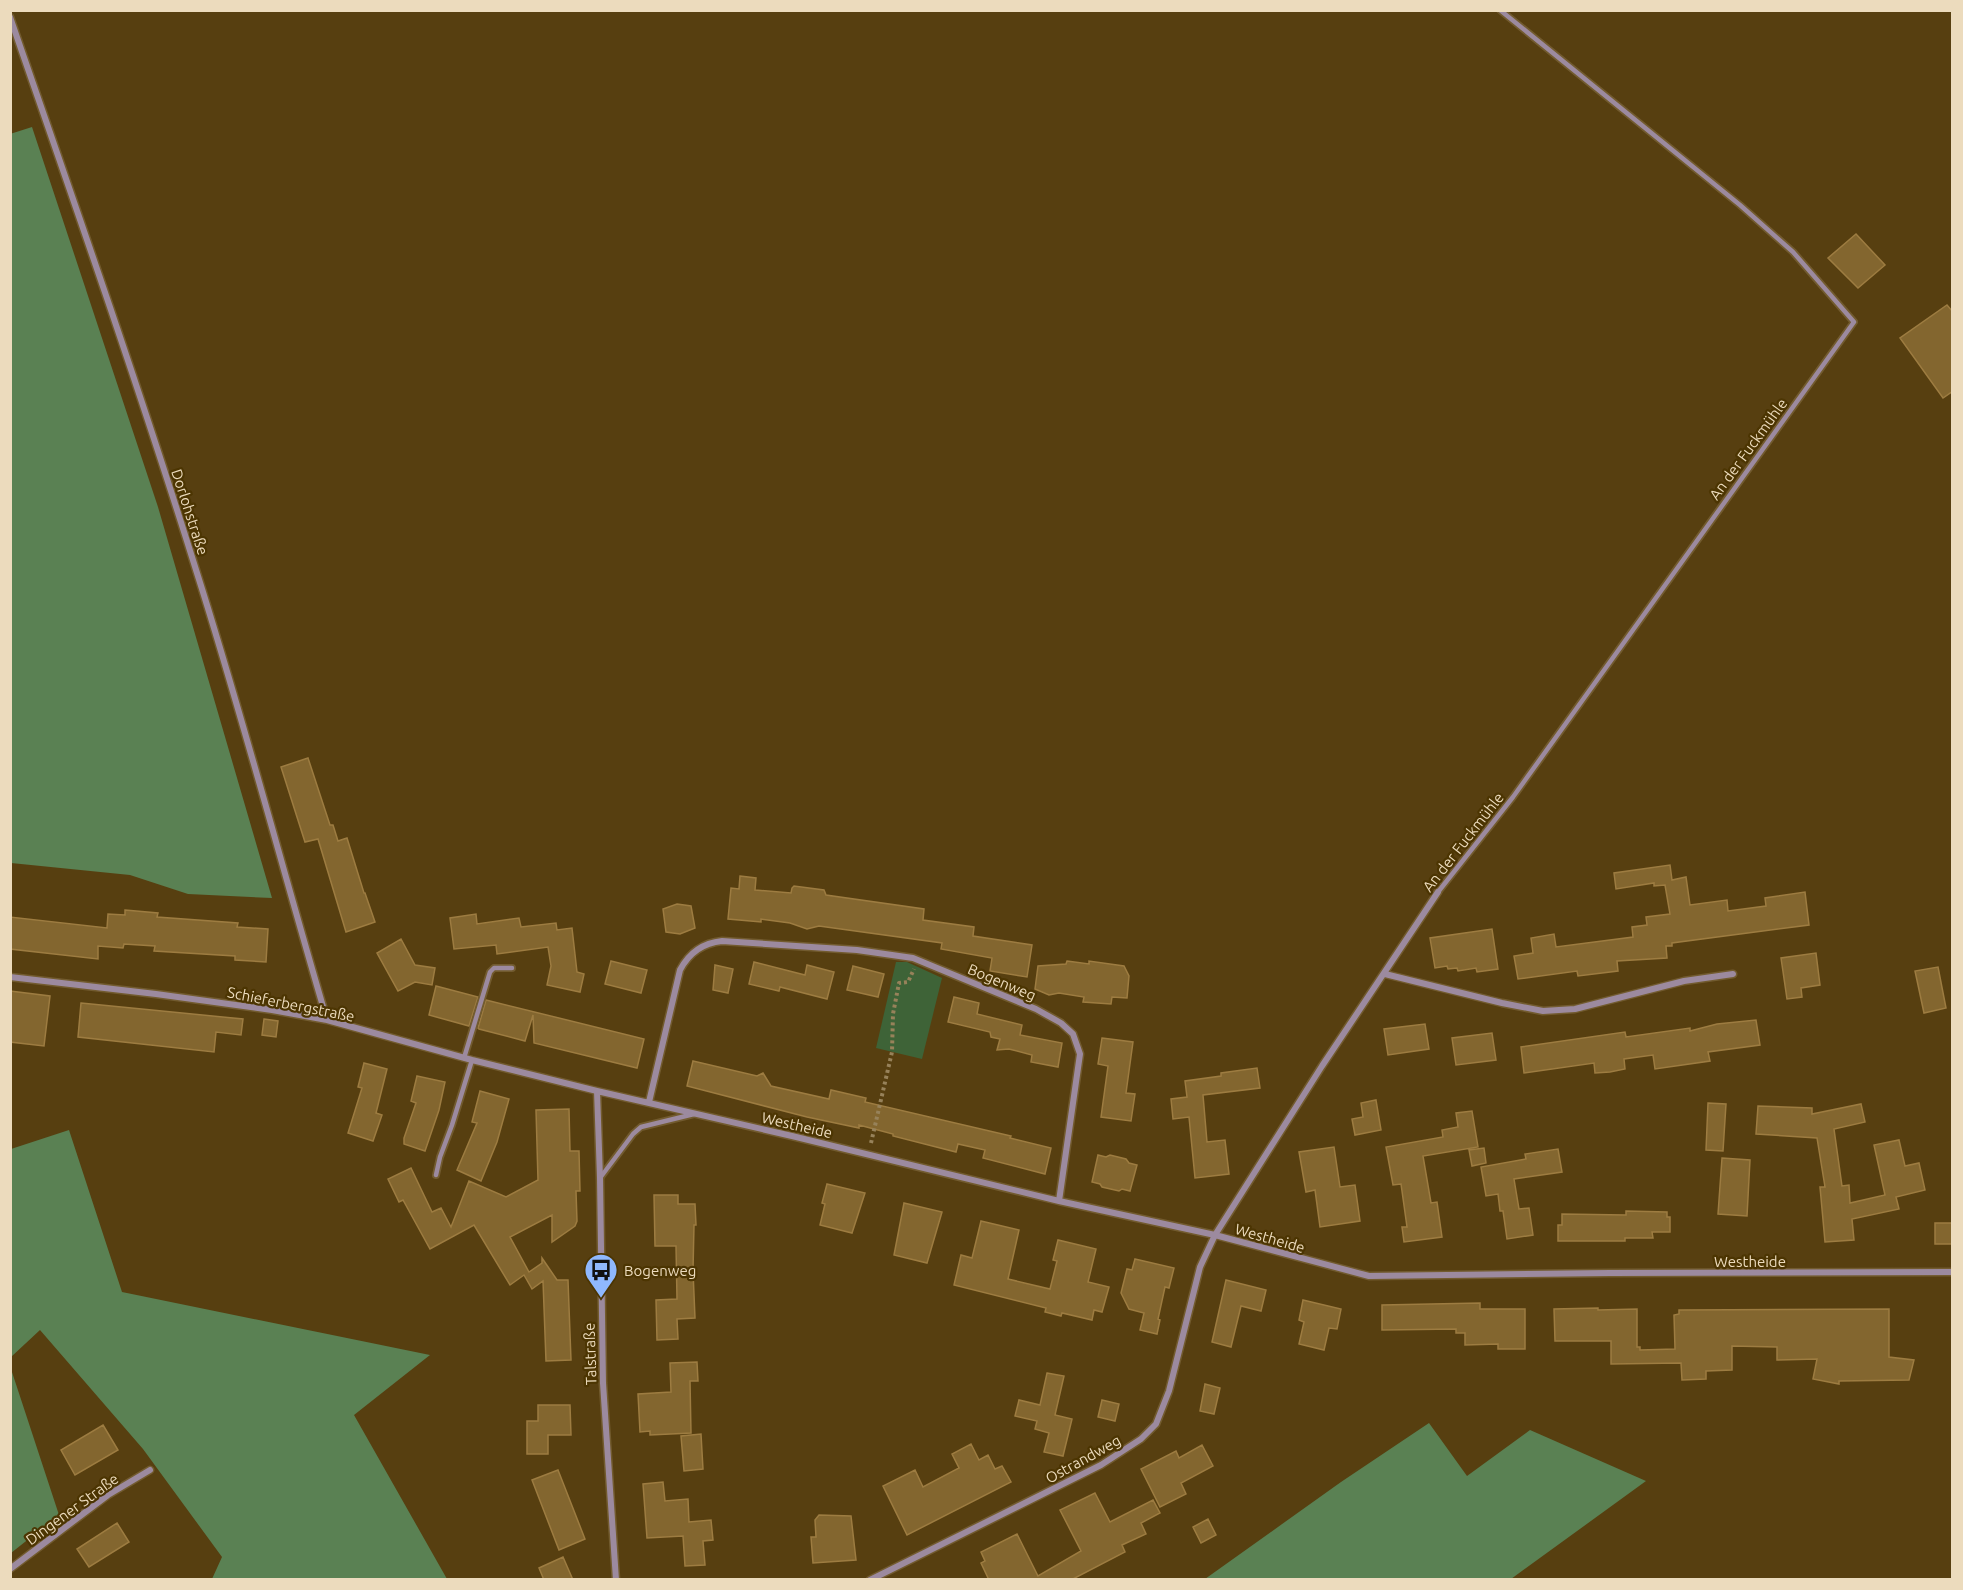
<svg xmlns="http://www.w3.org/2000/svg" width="1963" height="1590" viewBox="0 0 1963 1590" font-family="Ubuntu,sans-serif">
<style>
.green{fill:#3e6337}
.forest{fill:#5a8153}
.building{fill:#83662f;stroke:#9d7c41;stroke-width:1.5}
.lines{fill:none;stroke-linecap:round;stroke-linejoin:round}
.service-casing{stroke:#725b2f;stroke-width:8}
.minor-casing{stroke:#725b2f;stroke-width:9}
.path{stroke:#97825a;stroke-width:4;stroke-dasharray:3 3;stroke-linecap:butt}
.service{stroke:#9c8a9f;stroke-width:4.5}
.minor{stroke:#9c8a9f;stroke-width:6}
.labels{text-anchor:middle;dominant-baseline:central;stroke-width:4.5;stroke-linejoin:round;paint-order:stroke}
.street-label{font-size:15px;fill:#ecdbbd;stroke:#4c3502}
.poi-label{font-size:15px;fill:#ecdbbd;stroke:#4c3502;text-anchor:start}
</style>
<rect width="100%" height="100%" fill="#573f10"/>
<path class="green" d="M896 962H907L942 978 922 1059 876 1048Z"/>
<path class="forest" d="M32 127 158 507 272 898 188 894 130 875 11 863 10 134Z
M69 1130 122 1292 430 1355 354 1415 447 1579H212L222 1557 143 1449 40 1330 11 1357V1149Z
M10 1366 59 1515 11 1553H10Z
M1429 1423 1467 1476 1530 1430 1646 1481 1511 1579H1205L1341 1482Z"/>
<path class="building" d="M1856 234 1885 265 1858 288 1828 258Z
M1947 305 1953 312V391L1943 398 1900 338Z
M308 758 330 825H333L338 841 347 838 364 893H365L375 922 346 932 318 839 305 842 281 767Z
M1670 865 1672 880 1686 877 1690 905 1727 900 1728 911 1766 906 1765 898 1805 892 1809 925 1672 943V946H1666L1667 958 1617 961 1618 971 1578 976 1577 971 1518 979 1514 956 1533 953 1531 938 1554 934 1556 947 1633 937 1632 927 1647 925 1646 917 1670 914 1665 885 1654 886V883L1616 889 1614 873Z
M740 876 756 878 755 890 791 893 792 888 794 886 824 890 826 895 924 909 923 920 974 927 973 936 1032 945 1027 977 990 971 992 958 941 949 942 943 819 926 807 929 790 923 761 919V922L728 919 731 888 739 889Z
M677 904 691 906 695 928 680 934 666 932 663 909Z
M125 910 158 913 157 917 238 923 237 927 268 929 266 962 235 960V956L154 951 155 946 124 944 123 948 98 946V959L10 949V917L107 928 108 914 125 915Z
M476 914 477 924 519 918 521 927 556 923 557 930 572 928 577 972 584 974 580 992 547 985 551 966 548 947 497 954 496 945 454 949 450 918Z
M1492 929 1498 969 1477 972 1476 968 1458 971 1457 968 1448 969 1447 966 1435 968 1430 938Z
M401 939 415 965 435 968 432 985 415 982 398 991 377 953Z
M1816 953 1820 985 1801 988 1802 997 1787 999 1781 958Z
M611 961 647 970 641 993 605 984Z
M1067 961 1089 964V961L1124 966 1129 976 1127 998 1112 997 1111 1004 1083 1002 1084 997 1059 993 1049 995 1035 989 1038 966 1066 964Z
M754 962 805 975 807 965 834 972 827 999 780 987 779 991 749 984Z
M715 965 733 969 728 993 713 990Z
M853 966 884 974 878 997 847 990Z
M1938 967 1946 1008 1924 1013 1915 971Z
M436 986 478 997 469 1026 429 1015Z
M10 991 50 996 44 1046 10 1042Z
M954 997 979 1003 977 1014 1022 1025 1020 1035 1062 1043 1058 1067 1031 1062 1032 1055 1009 1049 997 1050 1000 1039 991 1037 990 1032 948 1022Z
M486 1000 644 1039 637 1068 534 1043 533 1015 525 1041 479 1029 478 1028Z
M81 1003 243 1019 241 1035 216 1032 214 1052 78 1037Z
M264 1019 278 1021 276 1037 262 1035Z
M1756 1020 1760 1045 1708 1052 1710 1061 1655 1069 1653 1055 1624 1059 1625 1069 1610 1072 1595 1073 1594 1063 1524 1073 1521 1047 1625 1032 1626 1037 1690 1028V1031L1717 1024Z
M1425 1024 1429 1049 1388 1055 1384 1029Z
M1492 1033 1496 1060 1456 1065 1452 1038Z
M1102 1038 1133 1042 1126 1093 1135 1094 1131 1121 1101 1117 1108 1066 1098 1064Z
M693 1061 757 1076 763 1073 771 1086 829 1099 831 1090 866 1098 865 1102 1011 1136 1010 1138 1051 1148 1045 1174 983 1158 985 1150 958 1144 956 1152 893 1136V1134L859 1125V1128L807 1117 687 1086Z
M364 1063 387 1069 376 1113 382 1115 373 1141 348 1133 362 1088 358 1087Z
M1257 1068 1260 1088 1203 1095 1207 1142 1225 1140 1229 1174 1195 1178 1189 1117 1173 1119 1171 1099 1187 1097 1185 1081 1221 1076V1073Z
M417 1076 445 1082 439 1110 425 1151 404 1144V1138L416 1103 411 1101Z
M480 1091 509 1099 497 1142 481 1181 457 1170 477 1123 472 1122Z
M1376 1100 1381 1130 1355 1135 1352 1119 1363 1117 1361 1103Z
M1708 1103 1726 1104 1723 1151 1706 1150Z
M1861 1104 1865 1122 1834 1129 1842 1186 1849 1185 1850 1203 1885 1195 1874 1145 1899 1140 1905 1166 1919 1163 1925 1190 1896 1197 1899 1209 1852 1219 1854 1240 1825 1242 1820 1187H1825L1817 1138 1756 1134 1758 1106 1812 1108V1114Z
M569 1109 570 1151H579L580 1191H576L577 1221 575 1226 552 1242V1215L510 1237 529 1272 542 1263V1258L557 1280H568L571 1360 546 1361 543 1281 532 1289 524 1275 510 1285 474 1225 430 1249 403 1200 399 1202 388 1179 411 1168 432 1212 441 1208 451 1227 469 1181 506 1197 538 1180 536 1110Z
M1472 1111 1478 1147 1423 1156 1431 1203 1437 1202 1442 1237 1404 1242 1402 1227H1407L1401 1184 1393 1185 1386 1147 1443 1137 1442 1130 1458 1127 1456 1113Z
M1334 1147 1340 1187 1355 1185 1360 1221 1320 1227 1315 1190 1306 1192 1299 1152Z
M1484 1148 1486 1163 1472 1166 1469 1150Z
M1558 1149 1562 1172 1514 1179 1519 1209 1529 1208 1533 1235 1507 1239 1503 1211H1500L1498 1194 1486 1196 1481 1167 1526 1159 1525 1154Z
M1098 1155 1106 1157 1110 1155 1126 1159 1129 1163 1137 1165 1130 1191 1122 1189 1119 1191 1102 1187 1100 1184 1092 1182Z
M1722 1158 1750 1160 1747 1216 1718 1214Z
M827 1184 865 1193 852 1233 820 1225 825 1204 822 1203Z
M654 1195H678V1204H695L696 1225H694L693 1271 695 1318 677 1319 678 1339 657 1340 656 1300 677 1299 676 1246H655Z
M904 1203 942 1212 927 1263 894 1255Z
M1626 1211 1667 1212V1217H1670V1232H1652L1653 1238H1625V1241H1558V1225H1562V1214L1626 1215Z
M981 1221 1019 1230 1008 1279 1050 1289 1057 1261 1053 1260 1058 1240 1096 1249 1088 1282 1109 1287 1102 1312 1094 1310 1092 1320 1062 1313 1061 1316 1045 1312 1046 1308 954 1285 961 1255 972 1258Z
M1935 1223H1953V1244H1935Z
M1135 1259 1174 1268 1169 1288 1165 1287 1158 1319 1160 1320 1157 1334 1140 1330 1144 1313 1129 1309 1121 1293 1127 1269 1132 1270Z
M1226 1280 1266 1290 1261 1311 1241 1306 1231 1347 1212 1342Z
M1303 1300 1341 1309 1337 1329 1329 1328 1324 1350 1299 1344 1304 1322 1299 1320Z
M1480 1303V1309H1525V1349H1498V1344L1465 1345V1333H1456V1329L1382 1330V1305Z
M1598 1308V1310L1637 1309V1347H1640V1350L1675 1349 1674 1315 1679 1314V1310L1889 1309V1357L1914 1360 1909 1380 1839 1381V1384L1813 1379 1817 1359 1777 1360V1347L1732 1346V1370L1706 1371V1379L1682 1380 1681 1363 1611 1364V1341H1555L1554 1309Z
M697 1362 698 1381H690L691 1433 650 1435V1431L640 1432 638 1394 671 1392 670 1363Z
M1047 1373 1064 1376 1055 1415 1072 1419 1063 1456 1044 1452 1049 1433 1035 1429 1037 1421 1015 1416 1019 1400 1040 1405Z
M1205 1384 1220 1388 1214 1414 1200 1411Z
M1102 1400 1119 1404 1115 1421 1098 1417Z
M538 1405H570L571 1435H548V1454H527V1421H538Z
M103 1425 118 1450 75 1475 61 1450Z
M701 1434 703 1469 684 1471 681 1436Z
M971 1444 979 1460 988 1455 995 1469 1002 1466 1011 1482 907 1535 883 1486 915 1470 923 1487 959 1468 952 1454Z
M1202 1445 1213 1466 1181 1483 1186 1494 1160 1507 1141 1469 1176 1451 1179 1458Z
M558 1470 585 1539 559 1550 532 1480Z
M663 1482 665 1501 688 1499 689 1522 711 1520 713 1540 703 1541 705 1565 685 1566 683 1536 647 1538 643 1484Z
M1095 1493 1110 1522 1153 1500 1160 1513 1141 1523 1146 1534 1122 1545 1125 1552 1071 1580H989L981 1563 985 1561 981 1552 1017 1534 1038 1576 1081 1551 1060 1510Z
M819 1515 851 1516 856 1560 813 1563 811 1537H816L815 1520Z
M1208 1519 1216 1535 1201 1543 1193 1527Z
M117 1523 129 1542 89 1567 77 1549Z
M563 1557 573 1580H544L539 1568Z"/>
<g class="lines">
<g class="service-casing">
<path id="service" d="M1438 892 1513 797 1854 322 1793 252 1740 205 1500 10
M464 1058 490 972 494 968H512
M436 1175 440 1157 452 1125 472 1060
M600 1178 633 1134 641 1127 694 1114"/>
</g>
<g class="minor-casing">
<path id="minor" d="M10 17C74 202 139 387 197 573 244 721 283 871 327 1020
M1385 974 1502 1003 1543 1011 1575 1009 1684 981 1733 974
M10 977 156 994 272 1010 327 1020 472 1060 597 1091 792 1136 1059 1201 1215 1235 1369 1276 1610 1273 1952 1272
M597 1091 600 1178 603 1383 616 1580
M649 1102 680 970C689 953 702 943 722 941L857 950 913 958 1036 1009 1061 1023 1073 1034 1080 1054 1059 1201
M10 1569 108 1495 150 1470
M870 1580 1101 1465 1141 1439 1156 1424 1169 1391 1200 1267 1215 1235 1322 1066 1438 892"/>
</g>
<path class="path" d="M871 1143 892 1052 893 1014 899 983 908 982 914 969"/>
<use href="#service" class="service"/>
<use href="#minor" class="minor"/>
</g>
<defs>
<g id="bus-pin" transform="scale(1.725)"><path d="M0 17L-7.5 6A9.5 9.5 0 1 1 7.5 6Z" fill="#8fb8fd" stroke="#4c3502"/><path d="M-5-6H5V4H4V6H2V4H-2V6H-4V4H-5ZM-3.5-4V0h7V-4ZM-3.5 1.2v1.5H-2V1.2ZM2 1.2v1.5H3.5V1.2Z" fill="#111"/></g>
</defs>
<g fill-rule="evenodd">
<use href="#bus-pin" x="601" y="1270"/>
</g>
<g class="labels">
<g class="street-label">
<text transform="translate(1748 449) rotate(-54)">An der Fuckmühle</text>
<text transform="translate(190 512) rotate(72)">Dorlohstraße</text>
<text transform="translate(1463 842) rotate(-52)">An der Fuckmühle</text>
<text transform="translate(1002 982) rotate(23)">Bogenweg</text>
<text transform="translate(291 1004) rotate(11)">Schieferbergstraße</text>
<text transform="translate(797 1125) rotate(13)">Westheide</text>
<text transform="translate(1270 1238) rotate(16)">Westheide</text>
<text x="1750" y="1261">Westheide</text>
<text transform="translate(590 1354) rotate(-92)">Talstraße</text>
<text transform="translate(1083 1459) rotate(-29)">Ostrandweg</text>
<text transform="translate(72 1509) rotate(-36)">Dingener Straße</text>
</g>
<g class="poi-label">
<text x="624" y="1270">Bogenweg</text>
</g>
</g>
<rect width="1963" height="1590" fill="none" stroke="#ecdbbd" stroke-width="24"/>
</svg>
